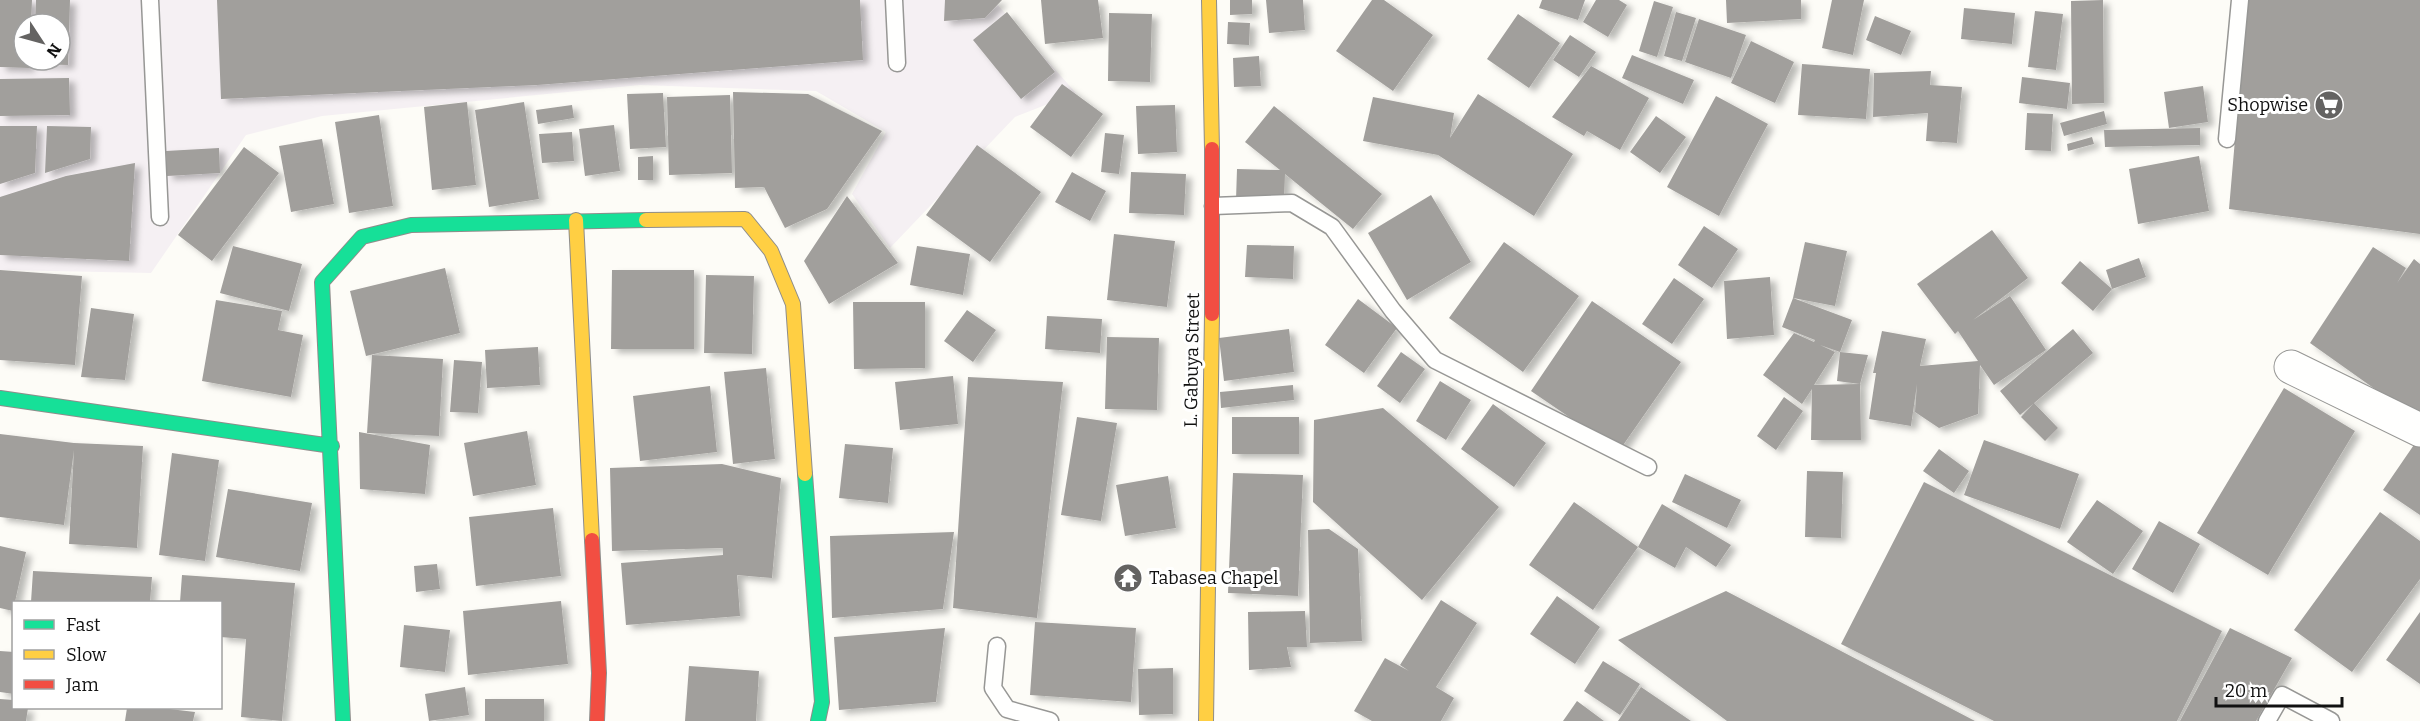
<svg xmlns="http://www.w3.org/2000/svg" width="2420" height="721" viewBox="0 0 2420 721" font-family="Bitter,serif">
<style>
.industrial{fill:#f5f0f3;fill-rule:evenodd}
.building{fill:#a19f9c;filter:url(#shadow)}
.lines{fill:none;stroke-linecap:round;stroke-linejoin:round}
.lane-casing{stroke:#979795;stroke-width:19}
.street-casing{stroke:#979795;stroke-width:35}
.fast-casing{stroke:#8e8d8b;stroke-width:16}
.slow-casing{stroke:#8e8d8b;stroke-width:16}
.jam-casing{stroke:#8e8d8b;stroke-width:16}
.lane{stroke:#fffffe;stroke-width:16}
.street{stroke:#fffffe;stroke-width:33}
.fast{stroke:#16e098;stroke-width:14}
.slow{stroke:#ffcf43;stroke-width:14}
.jam{stroke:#f24e42;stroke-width:14}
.labels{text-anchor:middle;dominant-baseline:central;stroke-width:6;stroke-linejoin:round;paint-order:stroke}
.poi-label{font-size:18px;fill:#111;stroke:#fff;text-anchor:end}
.street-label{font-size:18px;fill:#111;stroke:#fff}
</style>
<defs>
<filter id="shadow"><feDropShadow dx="6" dy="4" stdDeviation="3" flood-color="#0004"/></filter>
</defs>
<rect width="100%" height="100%" fill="#fdfcf7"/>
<path class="industrial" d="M0 0H1000L996 3 1076 93 1015 117 890 248 852 194 886 132 816 91 640 85 322 116 246 135 151 273 0 270ZM24 24H60V60H24Z"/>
<path class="building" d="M0 0H32L31 24H24V60H29V68L0 67Z
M36 0H70L68 65 34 64V60H60V24H35Z
M217 0H860L863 60 537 85 221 99Z
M945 0H1002L985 18 944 21Z
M1041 0H1098L1103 38 1045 44Z
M1230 0H1252V14L1230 15Z
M1266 0H1303L1305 30 1269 33Z
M1372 0H1384L1433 35 1393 91 1336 51Z
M1542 0H1585L1578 20 1539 8Z
M1596 0H1619L1627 5 1608 37 1583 22Z
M1726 0H1801V19L1727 23Z
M1832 0H1864L1853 55 1822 48Z
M2103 0 2104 103 2072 104 2071 1Z
M2247 0H2420V234L2229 209Z
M1654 1 1673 7 1657 57 1639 51Z
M1964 8 2015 13 2012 44 1961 39Z
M2035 11 2063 14 2056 70 2028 67Z
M1007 12 1055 72 1021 99 973 40Z
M1676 12 1696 18 1682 61 1664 56Z
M1109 13 1152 14 1150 82 1108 81Z
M1518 14 1560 43 1529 88 1487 59Z
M1875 16 1911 31 1901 55 1866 40Z
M1699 19 1746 35 1731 78 1685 62Z
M1228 22 1250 23 1249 45 1227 44Z
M1570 35 1596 52 1579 77 1553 60Z
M1751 41 1794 62 1775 103 1731 83Z
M1632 55 1694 80 1683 104 1622 78Z
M1259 56 1261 86 1234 87 1233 58Z
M1802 64 1870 69 1866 119 1798 115Z
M1591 66 1649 98 1620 150 1587 131 1584 136 1552 117Z
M1931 71 1930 85 1962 87 1957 143 1926 141 1928 113 1873 117 1874 73Z
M2022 77 2070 83 2067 109 2019 103Z
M69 78 70 115 0 116V79Z
M1062 84 1103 114 1071 157 1030 127Z
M2203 86 2208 122 2169 128 2164 92Z
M733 92 808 94 882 131 827 209 785 228 764 187 735 188Z
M663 93 666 147 630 149 627 94Z
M1478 94 1573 154 1534 216 1438 155 1363 141 1373 97 1454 113 1450 138Z
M730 95 732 173 669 175 667 97Z
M1716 96 1768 124 1719 216 1667 187Z
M467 102 476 185 432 190 424 107Z
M524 102 539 199 489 207 475 110Z
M572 105 574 118 538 124 536 110Z
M1175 105 1177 152 1138 154 1136 106Z
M1274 106 1382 194 1353 229 1285 174 1284 200H1236L1237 169 1280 170 1245 142Z
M2104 111 2107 124 2064 136 2060 123Z
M2027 113 2053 114 2051 151 2025 150Z
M379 115 393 206 349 213 335 122Z
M1656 116 1686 137 1660 173 1630 152Z
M614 125 620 171 585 176 579 129Z
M0 126H37L35 173 0 184Z
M47 126 91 127 90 159 45 173Z
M2200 128V145L2105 147 2104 130Z
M572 132 574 161 542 163 539 134Z
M1105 133 1124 135 1119 174 1101 172Z
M2092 137 2094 144 2068 151 2067 144Z
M322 139 334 204 291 212 279 146Z
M977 145 1041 192 990 262 926 215Z
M244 147 279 173 212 261 178 235Z
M219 148 220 173 167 176 166 151Z
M653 156V180H638V157Z
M2199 156 2209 211 2138 224 2129 169Z
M135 163 129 261 0 255V197L66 176Z
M1072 172 1106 191 1090 221 1055 202Z
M1131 172 1186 174 1184 215 1129 213Z
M1431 195 1471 262 1407 300 1368 233Z
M847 196 898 263 829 304 804 261Z
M1704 226 1738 249 1712 288 1678 265Z
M1992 230 2028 278 1973 320 2010 296 2046 350 1994 385 1980 365 1978 414 1939 428 1915 412 1917 384 1911 426 1869 419 1876 373H1873L1882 331 1926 339 1920 366 1978 361 1958 331 1955 334 1917 284Z
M1114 234 1175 241 1167 307 1107 300Z
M1504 242 1579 296 1523 372 1449 318Z
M1805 242 1847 251 1835 306 1793 298Z
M1247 245 1294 246 1293 279 1245 277Z
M233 246 302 264 289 311 220 293Z
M917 246 970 254 963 295 910 285Z
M2373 247 2406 268 2397 283 2414 259 2420 264V421L2310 343Z
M2139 258 2146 277 2112 289 2093 311 2061 283 2080 261 2112 289 2106 270Z
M445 268 460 333 366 356 350 291Z
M0 270 82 276 75 365 0 360Z
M612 270H694V349H611Z
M706 275 754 276 752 354 704 353Z
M1770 277 1774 335 1727 339 1724 281Z
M1674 278 1704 299 1672 344 1642 324Z
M1793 298 1852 320 1840 352 1820 345 1835 352 1814 385 1860 384 1861 440H1811L1812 389 1802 404 1763 375 1794 333 1814 342 1815 340 1782 327Z
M1358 299 1397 328 1364 373 1325 345Z
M216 300 282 311 278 330 303 335 291 397 202 381Z
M1592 301 1681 362 1619 451 1531 391Z
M853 302H925V368L854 369Z
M91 308 134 314 125 380 81 377Z
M967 310 996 330 973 362 944 341Z
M1047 316 1102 319 1100 353 1045 349Z
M1289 329 1294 372 1224 381 1219 338Z
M2073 329 2093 353 2020 415 2000 391Z
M1107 337 1159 338 1157 410 1105 409Z
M538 347 540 385 487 388 485 350Z
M1401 352 1425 369 1400 403 1377 386Z
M1840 352 1868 355 1860 384 1837 381Z
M372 355 443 359 439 436 367 433Z
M454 360 482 362 478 413 450 412Z
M766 368 775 459 733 464 724 372Z
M953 376 958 424 900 430 895 382Z
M968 377 1063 382 1037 618 953 608Z
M1440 381 1471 400 1446 440 1416 421Z
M1293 385 1294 400 1221 408 1220 392Z
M710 386 717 452 640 461 633 396Z
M2284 388 2355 431 2268 575 2197 533Z
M1784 397 1803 411 1776 450 1757 436Z
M2034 403 2058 428 2045 441 2021 417Z
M1493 404 1546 443 1514 487 1461 449Z
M1383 408 1499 507 1422 600 1313 502 1314 420Z
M1077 417 1117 423 1101 521 1061 515Z
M1232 417H1299V454H1232Z
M527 431 536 485 473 496 464 443Z
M359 432 430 445 425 494 360 489Z
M0 434 74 443 143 446 137 548 69 544 74 450 64 525 0 517Z
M2420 436V515L2383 490Z
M1984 440 2079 474 2060 529 1964 495Z
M845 444 893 448 888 503 839 498Z
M1939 449 1969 471 1954 493 1923 471Z
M172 453 219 460 205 561 159 555Z
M722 464 781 478 772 578 737 575 740 616 626 625 621 563 723 555V548L612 551 610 468Z
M1807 471 1843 472 1841 538 1805 537Z
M1233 473 1303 475 1298 596 1228 593Z
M1685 474 1741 500 1727 528 1672 502Z
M1168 476 1176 528 1125 536 1116 485Z
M1924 482 2222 631 2177 721H1994L1841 644Z
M228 489 312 503 300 571 216 557Z
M2097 500 2143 531 2113 574 2067 542Z
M1574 502 1638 547 1593 610 1529 565Z
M1662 504 1731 545 1716 567 1686 547 1675 568 1638 547Z
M553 508 561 576 476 586 469 517Z
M2380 512 2420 541V579L2352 672 2294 630Z
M2159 521 2200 544 2173 593 2132 569Z
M1329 529 1358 549 1362 641 1310 643 1308 530Z
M954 532 943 609 832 618 830 536Z
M0 546 26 552 13 611 0 608Z
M437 564 440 589 416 592 414 566Z
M33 571 152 577 150 602H31Z
M182 575 295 583 282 721 241 717 246 639 220 637V602H180Z
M1726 591 1975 721H1727L1618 640Z
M1557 596 1600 627 1575 664 1530 634Z
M1441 600 1477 623 1436 687 1454 698 1441 721H1372L1354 711 1385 658 1409 671 1400 665Z
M561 601 568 664 468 675 463 611Z
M1305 611 1307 647H1287L1291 667 1249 670 1248 612Z
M2420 612V684L2386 660Z
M1035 622 1136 628 1131 702 1030 695Z
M404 625 450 630 445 672 400 667Z
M945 628 936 702 839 710 834 637Z
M2230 628 2292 658 2256 721H2180Z
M0 651 14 652V694L0 692Z
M1603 661 1640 684 1620 715 1584 691Z
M689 666 759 671 756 721H685Z
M1173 668V714L1139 715 1138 669Z
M465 687 469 715 429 721 425 694Z
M1641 687 1691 721H1618Z
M0 699 14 700V708H28L26 721H0Z
M485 699H544V721H485Z
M1577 701 1604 721H1563Z
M127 708H161L195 712 193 721H125Z"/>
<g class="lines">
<g class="lane-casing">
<path id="lane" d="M150 0 160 217
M894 0 897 63
M2227 139 2240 0
M1213 206 1292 203 1332 227 1393 311 1435 360 1648 467
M997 646 993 688 1007 709 1050 721
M2267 721 2282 695 2331 721"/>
</g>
<g class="street-casing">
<path id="street" d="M2291 367 2420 430"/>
</g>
<g class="fast-casing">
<path id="fast" d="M0 398 332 446
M805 474 822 702 818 721
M343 721 322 282 362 237 411 225 646 220"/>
</g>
<g class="slow-casing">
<path id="slow" d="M1209 0 1212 149
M576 220 592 540
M646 220 745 219 771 251 793 304 805 474
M1206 721 1212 314"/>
</g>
<g class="jam-casing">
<path id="jam" d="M1212 314V149
M592 540 599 673 597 721"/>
</g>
<use href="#lane" class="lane"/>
<use href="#street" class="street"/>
<use href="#fast" class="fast"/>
<use href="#slow" class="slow"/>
<use href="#jam" class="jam"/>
</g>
<defs>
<g id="supermarket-disc" transform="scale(1.5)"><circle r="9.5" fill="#646362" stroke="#fff"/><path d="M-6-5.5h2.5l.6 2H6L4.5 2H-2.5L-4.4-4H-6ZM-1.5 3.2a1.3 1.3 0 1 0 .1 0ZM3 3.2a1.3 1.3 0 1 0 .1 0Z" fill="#fff"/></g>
<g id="temple-disc" transform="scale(1.5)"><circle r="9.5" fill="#646362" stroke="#fff"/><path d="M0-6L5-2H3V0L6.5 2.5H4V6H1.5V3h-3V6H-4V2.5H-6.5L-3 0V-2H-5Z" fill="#fff"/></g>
</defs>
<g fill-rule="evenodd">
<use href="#supermarket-disc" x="2329" y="105"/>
<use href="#temple-disc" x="1128" y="578"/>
</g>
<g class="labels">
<g class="poi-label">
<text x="2308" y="105">Shopwise</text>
<text x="1149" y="578" text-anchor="start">Tabasea Chapel</text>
</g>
<g class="street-label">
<text transform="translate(1192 360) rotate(-89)">L. Gabuya Street</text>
</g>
</g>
<rect x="12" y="601" width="210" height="108" fill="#ffffff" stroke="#a0a0a0" stroke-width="1.5"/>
<rect x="24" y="620" width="30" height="9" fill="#16e098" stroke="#a0a0a0" stroke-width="1.5"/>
<text x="66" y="631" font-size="18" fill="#111111">Fast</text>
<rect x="24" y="650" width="30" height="9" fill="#ffcf43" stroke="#a0a0a0" stroke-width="1.5"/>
<text x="66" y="661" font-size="18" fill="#111111">Slow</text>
<rect x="24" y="680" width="30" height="9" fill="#f24e42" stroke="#a0a0a0" stroke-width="1.5"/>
<text x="66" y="691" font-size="18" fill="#111111">Jam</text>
<g transform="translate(42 42) rotate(126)"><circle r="28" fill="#ffffff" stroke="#a0a0a0" stroke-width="1.5"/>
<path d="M0-4.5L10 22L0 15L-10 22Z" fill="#646362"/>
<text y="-9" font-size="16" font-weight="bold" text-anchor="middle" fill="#111111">N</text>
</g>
<path d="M2216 697v9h126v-9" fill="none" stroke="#111111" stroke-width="3"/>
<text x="2225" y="697" font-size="18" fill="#111111" stroke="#ffffff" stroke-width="4.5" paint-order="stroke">20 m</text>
</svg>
